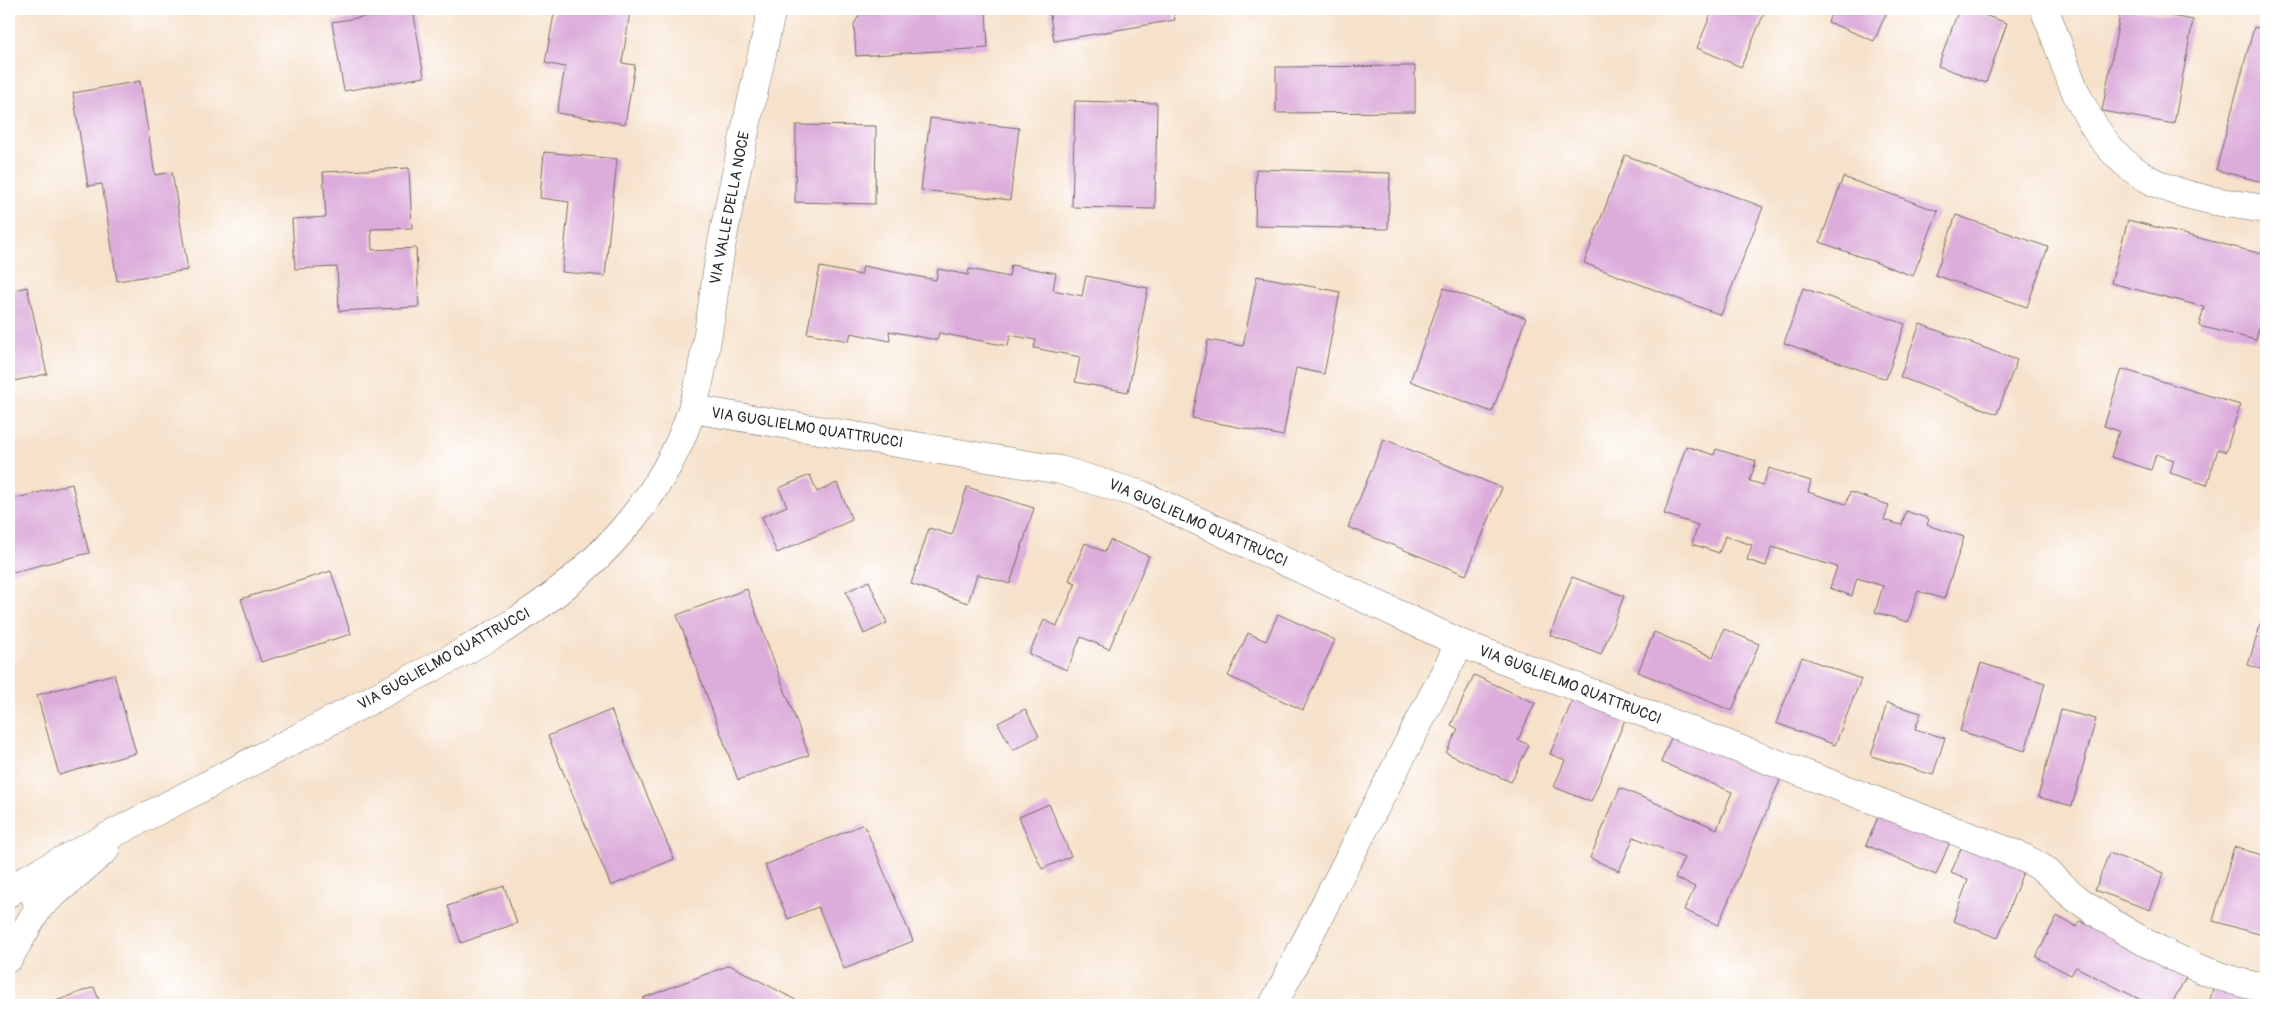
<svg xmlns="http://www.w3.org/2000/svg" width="2275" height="1014" viewBox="0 0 2275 1014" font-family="Pangolin,sans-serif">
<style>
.building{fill:#dcacda}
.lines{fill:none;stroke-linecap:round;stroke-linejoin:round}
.minor-casing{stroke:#726b63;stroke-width:29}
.minor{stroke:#fff;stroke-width:28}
.labels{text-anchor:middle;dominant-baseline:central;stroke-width:4;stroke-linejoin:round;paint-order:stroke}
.street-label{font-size:15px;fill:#2b2b2b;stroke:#fff}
</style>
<rect width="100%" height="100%" fill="#fff"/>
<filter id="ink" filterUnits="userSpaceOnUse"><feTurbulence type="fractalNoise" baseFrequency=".02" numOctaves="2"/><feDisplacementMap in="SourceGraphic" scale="10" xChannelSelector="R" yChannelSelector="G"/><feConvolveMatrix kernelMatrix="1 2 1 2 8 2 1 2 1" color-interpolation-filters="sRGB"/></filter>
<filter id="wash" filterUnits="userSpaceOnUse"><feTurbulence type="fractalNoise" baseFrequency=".0096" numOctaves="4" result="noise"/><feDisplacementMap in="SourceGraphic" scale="20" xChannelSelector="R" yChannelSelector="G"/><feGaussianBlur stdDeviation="1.12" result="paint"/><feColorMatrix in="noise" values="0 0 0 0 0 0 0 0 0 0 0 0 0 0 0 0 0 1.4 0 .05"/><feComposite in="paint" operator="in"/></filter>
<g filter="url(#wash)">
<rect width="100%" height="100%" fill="#f6e1ca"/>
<g id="blocks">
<path class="building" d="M413 9 424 77 344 91 332 22Z
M555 9H610L630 12 622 63 635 65 625 124 557 113 565 67 545 63Z
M863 9H986L988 48 856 56 854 24Z
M1049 9H1173L1175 20 1054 41Z
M1713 9H1766L1741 67 1697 48Z
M1833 9H1888L1874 41 1828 22Z
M1959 9H1967L2007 23 1986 83 1938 66Z
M2121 9H2132L2193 20 2174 124 2102 111Z
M2254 27 2266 30V183L2216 170Z
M1415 66V112L1276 113V67Z
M140 81 155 175 172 172 188 270 117 281 102 184 88 186 73 93Z
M1075 101 1157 103 1155 209 1072 207Z
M930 118 1019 128 1010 200 921 190Z
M796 125 876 126 875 204 795 202Z
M544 152 617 159 605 276 562 272 569 202 540 198Z
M1625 155 1763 207 1721 315 1584 263Z
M409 168 412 228 371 229 372 250 416 248 419 307 339 311 337 267 295 269 292 219 326 217 323 172Z
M1256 169 1390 173 1388 229 1255 226Z
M1843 177 1938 211 1913 276 1820 242Z
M1956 215 2048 247 2027 307 1935 275Z
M2128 220 2266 255V299L2256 340 2199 326 2204 307 2111 283Z
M1011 265 1056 273 1053 290 1082 296 1086 276 1148 288 1128 392 1075 382 1080 357 1034 348 1036 340 1010 335 1008 346 939 333 937 340 889 331 890 341 851 333 849 341 807 333 820 267 861 275 863 266 936 280 938 269 968 275 969 269 1009 277Z
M1257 276 1340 292 1324 374 1296 368 1283 436 1192 418 1208 340 1243 346Z
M27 287 47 374 9 382V291Z
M1444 288 1526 318 1492 412 1410 381Z
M1803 288 1905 324 1886 379 1784 343Z
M1920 324 2017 360 1997 414 1900 377Z
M2122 369 2240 405 2226 452 2218 449 2207 485 2170 473 2174 460 2156 454 2151 470 2111 457 2119 431 2104 426Z
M1384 439 1502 488 1466 575 1348 527Z
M1686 446 1714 455 1716 449 1756 461 1750 481 1763 485 1769 468 1811 481 1808 492 1846 504 1850 492 1889 505 1884 520 1902 525 1906 511 1929 519 1927 525 1964 537 1944 599 1918 591 1908 622 1875 612 1883 586 1857 578 1852 596 1830 588 1837 567 1772 547 1766 566 1747 560 1752 545 1725 536 1719 553 1692 544 1698 525 1664 514Z
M810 475 817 492 837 483 852 520 777 553 762 517 787 506 779 488Z
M72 484 89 553 9 573V500Z
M967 487 1034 508 1010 584 977 574 968 603 911 584 929 528 952 535Z
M1110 540 1149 556 1109 649 1081 637 1067 670 1029 654 1044 620 1057 626 1076 583 1069 580 1085 543 1105 552Z
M331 571 351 634 261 662 241 599Z
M1572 577 1624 596 1601 655 1550 635Z
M869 581 887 623 864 634 846 592Z
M747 589 809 755 738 780 677 615Z
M2266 606V671L2248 665Z
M1278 614 1335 640 1303 710 1228 676 1248 633 1266 641Z
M1724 629 1759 644 1732 711 1638 672 1654 632 1713 657Z
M1802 657 1861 679 1835 745 1776 723Z
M1981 663 2045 683 2025 751 1960 731Z
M114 674 136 753 59 775 37 695Z
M1474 675 1535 703 1518 740 1529 745 1511 782 1446 753 1458 729 1451 725Z
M1575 694 1627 715 1591 802 1554 787 1565 760 1550 754Z
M1887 703 1921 713 1915 729 1945 738 1933 775 1871 756Z
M1025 709 1039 736 1013 750 998 723Z
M611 710 674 859 611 886 548 736Z
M2061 710 2096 719 2072 806 2038 797Z
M1675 728 1783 773 1718 925 1684 910 1695 887 1675 878 1684 858 1634 837 1619 871 1590 858 1620 788 1717 829 1732 792 1661 762Z
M1049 804 1071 856 1042 869 1019 817Z
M1882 808 1952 837 1936 875 1866 845Z
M864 824 913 941 844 969 818 907 788 919 765 865Z
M1964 841 2026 864 1998 938 1953 921 1968 880 1951 873Z
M2234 847 2266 856V936L2213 921Z
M2109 853 2164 873 2150 910 2095 890Z
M504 886 517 923 461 943 448 906Z
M2057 916 2077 927 2080 921 2190 970 2171 1005H2151L2076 967 2071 975 2036 957Z
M730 965 805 1005H645L643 998Z
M2215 979 2266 992V1005H2209Z
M94 987 101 1005H45Z"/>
</g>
</g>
<g filter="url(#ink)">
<use href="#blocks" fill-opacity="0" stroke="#726b63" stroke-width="1"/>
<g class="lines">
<g class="minor-casing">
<path id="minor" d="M2044 9C2057 38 2065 69 2078 97 2121 188 2176 196 2266 209
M692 409 1060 470 1142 495 1460 643 2008 851C2019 856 2032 861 2042 868 2056 878 2066 892 2080 901 2131 938 2204 978 2266 988
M9 893 28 878 465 651C485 639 507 628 527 614 605 561 674 485 697 391 709 342 713 291 722 242 737 164 755 86 772 9
M39 907 105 850
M9 958 39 907 32 889
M1273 1005 1460 643"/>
</g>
<use href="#minor" class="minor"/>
</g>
</g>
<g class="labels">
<g class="street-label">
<text transform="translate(730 208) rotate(-79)">VIA VALLE DELLA NOCE</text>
<text transform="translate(807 428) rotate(9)">VIA GUGLIELMO QUATTRUCCI</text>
<text transform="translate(1198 523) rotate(24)">VIA GUGLIELMO QUATTRUCCI</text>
<text transform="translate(444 659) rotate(-29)">VIA GUGLIELMO QUATTRUCCI</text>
<text transform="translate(1570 685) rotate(21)">VIA GUGLIELMO QUATTRUCCI</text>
</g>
</g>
<rect width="2275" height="1014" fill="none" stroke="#fff" stroke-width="30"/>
</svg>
